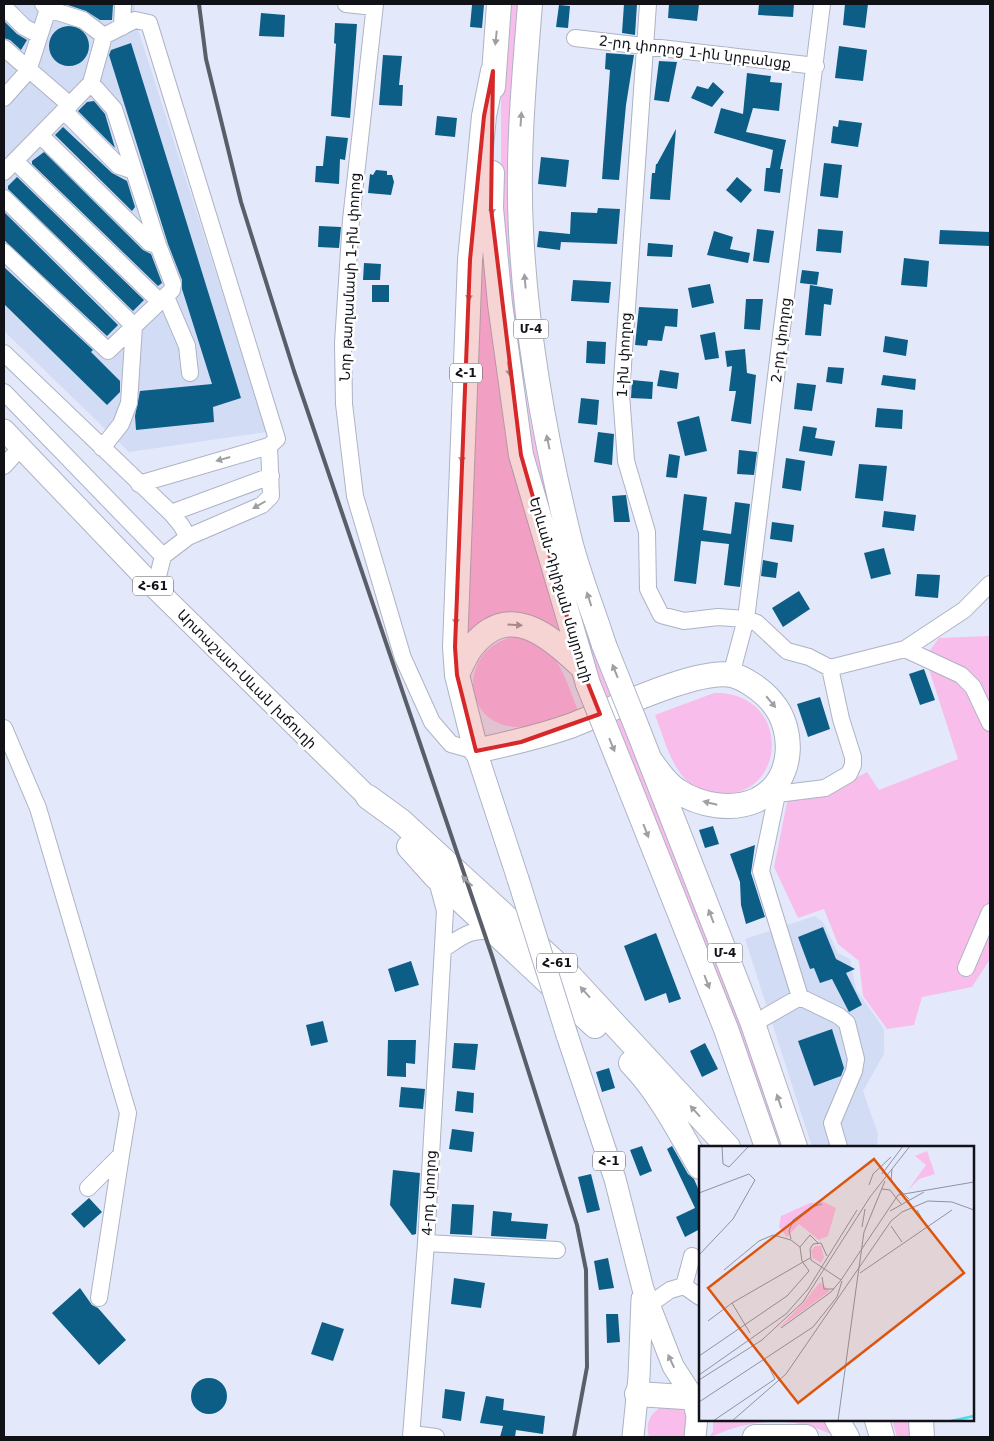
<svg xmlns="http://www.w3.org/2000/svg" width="994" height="1441" viewBox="0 0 994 1441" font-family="'DejaVu Sans','Noto Sans Armenian',sans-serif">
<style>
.built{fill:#d3dcf5}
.green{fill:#f8bdea}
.building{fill:#0c5e86}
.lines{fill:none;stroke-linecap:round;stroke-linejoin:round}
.minor-casing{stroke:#adb3c4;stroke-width:18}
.major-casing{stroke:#adb3c4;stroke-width:23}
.highway-casing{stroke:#adb3c4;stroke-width:26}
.minor{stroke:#fff;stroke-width:16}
.major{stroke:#fff;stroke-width:21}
.highway{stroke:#fff;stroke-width:24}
.rail{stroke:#5a5e68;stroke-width:4}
.major-bridge-casing{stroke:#adb3c4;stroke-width:23;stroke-linecap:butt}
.highway-bridge-casing{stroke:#adb3c4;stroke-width:26;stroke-linecap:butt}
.major-bridge{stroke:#fff;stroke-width:21}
.highway-bridge{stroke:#fff;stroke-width:24}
.oneway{fill:#9fa0a3}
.marked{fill:#d62828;fill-opacity:0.2;stroke:#d62828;stroke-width:4;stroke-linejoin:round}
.labels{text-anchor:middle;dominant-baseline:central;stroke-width:5;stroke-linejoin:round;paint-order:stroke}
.shield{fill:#fff;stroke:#58595d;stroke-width:1}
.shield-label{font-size:12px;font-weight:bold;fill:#101218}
.street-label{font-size:14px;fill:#101218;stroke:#fff}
.inset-river{fill:none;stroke:#4ddbeb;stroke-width:2.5}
.inset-road{fill:none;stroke:#8f93a0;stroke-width:1}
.view{fill:#dd550d;fill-opacity:0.15;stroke:#dd550d;stroke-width:2.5}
.inset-edge{fill:none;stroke:#101218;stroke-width:2.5}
</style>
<rect width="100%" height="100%" fill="#e3e9fb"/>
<path class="built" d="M4 4H135V20L267 432 129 452 4 331Z
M815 916 823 922 838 953 850 959 856 989 884 1029V1054L863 1091 878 1134 877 1147H812L745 939Z"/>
<path class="green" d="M509 4H519C518 63 516 122 515 181 514 211 512 242 513 272 518 403 553 531 595 655L767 1089 787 1147H777L585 657 536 491 501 253V102Z
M482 214 525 509 558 629 533 618 465 647Z
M990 636V959L972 987 922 997 914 1025 887 1029 863 996 859 961 838 944 824 909 798 918 774 867 788 798 827 794 867 772 879 790 958 759 925 657 939 638Z
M514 637C556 637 565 679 578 710 559 716 535 728 515 727 459 722 460 647 514 637Z
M714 693C791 691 789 796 721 794 708 794 695 789 686 780 670 764 663 735 655 715Z
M663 1406C690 1409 688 1411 691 1437H649C645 1423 650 1413 663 1406Z
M713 1420H825L833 1435C800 1419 766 1418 731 1429 724 1431 717 1435 709 1437L713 1431Z
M892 1420H913L915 1437H897Z"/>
<path class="building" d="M65 4 113 5 112 20H100L86 11Z
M624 4H637L635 35 622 33Z
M669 4H699L697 21 668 18Z
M759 4H794L793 17 758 15Z
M845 4H868L865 28 843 25Z
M472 5H484L482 28 470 27Z
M559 5 570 6 568 28 556 27Z
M261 13 285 15 284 37 259 36Z
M4 21 17 34 27 40 21 50 10 40 4 38Z
M335 23 357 24 350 118 331 116 336 44 334 43Z
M49 46a20 20 0 1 1 40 0a20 20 0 1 1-40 0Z
M131 43 241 398 213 407 214 422 136 430 135 416 140 391 212 384 182 289V280L168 244 109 55 111 50Z
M839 46 867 50 863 81 835 78Z
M606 53 634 55 626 105 619 180 602 179 610 70 605 69Z
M383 55 402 56 399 85H403L402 106 379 105Z
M659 61 677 62 669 102 654 100Z
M747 73 771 76 770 82 782 83 779 111 753 108 746 132 786 140 780 169H783L780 193 764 191 766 168H770L773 150 714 133 721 108 743 114Z
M713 82 724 92 712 107 691 98 697 86 708 89Z
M94 101 105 114 115 148 78 111 87 102Z
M437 116 457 118 455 137 435 135Z
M839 120 862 123 858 147 831 143 833 126 838 127Z
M63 127 112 173 127 181 135 207 132 211 55 135Z
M676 129 670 200 650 199 652 173H655L656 164H657Z
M326 136 348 138 345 160 340 159 339 184 315 182 316 166H323Z
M44 152 143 250 151 254 162 283 158 286 32 164V161Z
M541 157 569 160 566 187 538 184Z
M824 163 842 165 838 198 820 196Z
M376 170 387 171V175H392L394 182 391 195 368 193 370 174 373 175Z
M17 177 144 300 133 311 8 189V186Z
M737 177 752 190 741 203 726 190Z
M598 208 620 209 617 244 561 242 560 250 537 247 539 231 570 234 571 212 597 213Z
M4 212 118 325 107 336 4 240Z
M319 226 341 227 339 248 318 247Z
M757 229 774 231 769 263 753 261Z
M818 229 843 231 841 253 816 251Z
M940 230 990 232V246L939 244Z
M714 231 733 237 730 249 750 253 748 263 707 255Z
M648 243 673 245 672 257 647 256Z
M904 258 929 261 927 287 901 285Z
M364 263 381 264 380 280H363Z
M4 267 93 350 91 352 120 381V392L107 405 4 304Z
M802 270 819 272 817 285 800 283Z
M573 280 611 282 609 303 571 301Z
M710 284 714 303 692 308 688 288Z
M372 285H389V302H372Z
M810 285 833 289 831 305 824 304 821 336 805 335Z
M746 299H763L760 330 744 329Z
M639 307 678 309 677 327 665 326 662 341 648 340 647 346 635 345Z
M715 332 719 358 705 360 700 335Z
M885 336 908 340 906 356 883 352Z
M587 341 606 342 605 364 586 363Z
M745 349 747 373 756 375 751 424 731 421 736 391H729L732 366 727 367 725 351Z
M828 367 844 368 842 384 826 382Z
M660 370 679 373 677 389 657 386Z
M883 375 916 379 915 390 881 385Z
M632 380 653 382 652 399 631 398Z
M797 383 816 385 812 411 794 409Z
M581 398 599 400 597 425 578 423Z
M877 408 903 410 902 429 875 427Z
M699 416 707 451 685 456 677 422Z
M803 426 817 428 815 438 835 441 832 456 799 451Z
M598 432 614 434 612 465 594 462Z
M739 450 757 452 754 475 737 474Z
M669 454 680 456 677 478 666 477Z
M786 458 805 461 801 491 782 488Z
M859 464 887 466 883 501 855 498Z
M684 494 707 497 703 530 731 534 735 502 750 504 740 587 724 585 729 544 701 541 696 584 674 581Z
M626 495 630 522H614L612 496Z
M884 511 916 515 914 531 882 527Z
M772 522 794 525 792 542 770 539Z
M884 548 891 574 871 579 864 553Z
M763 560 778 563 776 578 761 576Z
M917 574 940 575 938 598 915 596Z
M799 591 810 609 783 627 772 608Z
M924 669 935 700 920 705 909 674Z
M820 697 830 729 808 737 797 704Z
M713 826 719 844 705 848 699 830Z
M755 845 751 873 765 917 746 924 741 905 740 882 730 854Z
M823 927 836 959 855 969 846 973 862 1005 849 1012 832 979 820 983 814 968 810 969 798 937Z
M656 933 681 999 669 1003 666 993 645 1001 624 946Z
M411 961 419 985 395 992 388 969Z
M323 1021 328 1042 311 1046 306 1025Z
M832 1029 844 1068 841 1076 814 1086 798 1041Z
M388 1040H416L415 1064 406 1063V1077L387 1076Z
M454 1043 478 1044 475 1070 452 1068Z
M705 1043 718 1069 702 1077 690 1051Z
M609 1068 615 1088 602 1092 596 1072Z
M401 1087 425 1089 423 1109 399 1107Z
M457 1091 474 1093 473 1113 455 1111Z
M452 1129 474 1132 472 1152 449 1149Z
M642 1146 652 1171 640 1176 630 1150Z
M672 1146 688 1174 694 1179 700 1193V1229L685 1237 676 1217 695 1208 667 1149Z
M393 1170 420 1173 416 1234 412 1235 390 1205Z
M591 1174 600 1210 587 1213 578 1177Z
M89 1198 102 1212 84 1228 71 1214Z
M452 1204 474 1205 472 1235 450 1234Z
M493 1211 512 1213 511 1221 548 1224 546 1239 491 1236Z
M608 1258 614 1288 599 1290 594 1261Z
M454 1278 485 1283 481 1308 451 1304Z
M80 1288 92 1305 98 1308 126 1340 99 1365 52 1313Z
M606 1314H618L620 1342 607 1343Z
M322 1322 344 1329 333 1361 311 1354Z
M191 1396a18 18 0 1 1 36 0a18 18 0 1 1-36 0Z
M445 1389 465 1392 461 1421 442 1418Z
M486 1396 504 1399 503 1410 545 1416 543 1434 516 1430 515 1437H500L503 1426 480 1423Z"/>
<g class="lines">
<g class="minor-casing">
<path id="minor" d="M43 4 48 9 83 20 104 36 135 20 149 23 277 439 269 446 139 484
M346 4 374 7
M375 4 351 220 343 343 344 404 355 496 403 658 432 722 451 744 476 751
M648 4 621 394 626 461 647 532 648 589 661 615 684 621 718 617 746 619 757 623 787 651 809 657 830 668 905 649 964 610 990 584
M4 7 24 27 39 35
M122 27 123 4
M575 38 816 66
M4 48 70 105
M4 98 28 71 48 9 52 4
M64 111 119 166 134 171
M40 135 143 236 150 243 158 245
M15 161 159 301
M4 172 91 83 104 36
M4 198 134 326 129 403 121 424 102 448
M4 252 108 351 172 290 173 284 158 245 114 109 91 83
M166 297 187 346 190 373
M4 353 171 513 181 525 188 537
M4 392 163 556
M4 466 21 447
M171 513 271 476
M155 588 163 556 188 537 262 505 271 496 269 446
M905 649 961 675 973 687 990 723
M731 675 746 619 822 4
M4 728 38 808 128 1113 121 1155 88 1188
M774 785 777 794 761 871 800 997 839 1016 847 1023 856 1059 854 1071 832 1123 839 1147
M777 794 825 788 849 774 853 765V757L841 719 830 668
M443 949C463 936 470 928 495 932
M966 968 990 912
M753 1024 800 997
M426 1243 557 1250
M684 1286 692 1256
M99 1298 121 1155
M649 1305 670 1290 684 1286 700 1297
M412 1434 436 1437
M411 1437 426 1243 445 911 436 877"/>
</g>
<g class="major-casing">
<path id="major" d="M4 430 155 588 368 797
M476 751 518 879
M567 1035 615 1179 643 1289 673 1366 693 1397 697 1417 695 1437
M633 1437 639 1377 642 1299"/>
</g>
<g class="highway-casing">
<path id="highway" d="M530 4C524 79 517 155 521 231 526 332 545 439 569 537 578 574 593 610 604 645
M493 71 484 116 470 260 455 647 457 675 476 751C508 744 539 737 570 726 607 712 696 668 732 675 745 678 763 691 772 702 796 730 794 782 757 800 733 811 700 806 678 791 666 784 658 771 650 760
M493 87 499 4
M492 173 491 208 500 304 521 455 588 684
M457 675C461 666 465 656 471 648 508 600 549 635 581 666
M638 730 753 1024 795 1147
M629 786 726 1029 767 1147
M368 797 401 821 568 974 728 1147
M409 847 435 876 595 1026
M631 1063C660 1093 679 1131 700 1167
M637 1394 700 1398
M837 1420 847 1437
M877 1420 882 1437
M921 1420 922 1437
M755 1437H806"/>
</g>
<use href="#minor" class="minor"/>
<use href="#major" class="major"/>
<use href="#highway" class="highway"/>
<path class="rail" d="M199 4 206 59 241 202 294 371 492 956 577 1225 586 1270 587 1367 574 1437"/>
<g class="major-bridge-casing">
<path id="major-bridge" d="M518 879 567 1035"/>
</g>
<g class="highway-bridge-casing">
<path id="highway-bridge" d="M604 645 638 730
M588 684 629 786"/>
</g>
<use href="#major-bridge" class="major-bridge"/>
<use href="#highway-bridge" class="highway-bridge"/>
</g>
<defs><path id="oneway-solid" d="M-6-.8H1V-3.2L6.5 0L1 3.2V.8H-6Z" transform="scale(1.25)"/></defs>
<g class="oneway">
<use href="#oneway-solid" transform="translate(496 38) rotate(96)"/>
<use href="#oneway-solid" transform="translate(521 119) rotate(-86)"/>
<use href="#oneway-solid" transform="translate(492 208) rotate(88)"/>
<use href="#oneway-solid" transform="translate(525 281) rotate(-95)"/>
<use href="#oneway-solid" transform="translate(469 294) rotate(92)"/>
<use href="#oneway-solid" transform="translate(509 369) rotate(82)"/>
<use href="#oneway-solid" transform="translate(548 442) rotate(-102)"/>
<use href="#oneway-solid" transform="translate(462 456) rotate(92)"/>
<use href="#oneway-solid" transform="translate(223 459) rotate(164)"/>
<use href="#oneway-solid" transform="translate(259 505) rotate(150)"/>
<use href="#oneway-solid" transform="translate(589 599) rotate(-108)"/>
<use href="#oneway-solid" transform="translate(456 618) rotate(92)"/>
<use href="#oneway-solid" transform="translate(515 625) rotate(4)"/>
<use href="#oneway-solid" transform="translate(615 671) rotate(-112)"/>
<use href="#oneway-solid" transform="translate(771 702) rotate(50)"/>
<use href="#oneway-solid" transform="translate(612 745) rotate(68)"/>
<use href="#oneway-solid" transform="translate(710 803) rotate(-166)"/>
<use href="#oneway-solid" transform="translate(646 831) rotate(69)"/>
<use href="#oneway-solid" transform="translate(467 881) rotate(-138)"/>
<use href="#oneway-solid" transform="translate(711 916) rotate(-111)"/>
<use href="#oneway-solid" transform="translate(707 982) rotate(69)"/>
<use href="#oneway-solid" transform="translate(585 992) rotate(-132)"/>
<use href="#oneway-solid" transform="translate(779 1101) rotate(-109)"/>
<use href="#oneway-solid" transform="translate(695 1111) rotate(-132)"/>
<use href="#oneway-solid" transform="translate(671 1361) rotate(-115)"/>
</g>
<path class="marked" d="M493 71 491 208 521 455 581 666 600 714 521 742 476 751 457 675 455 647 470 260 484 116Z"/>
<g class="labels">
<g class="shield">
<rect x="513.5" y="319.5" width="35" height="19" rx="4"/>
<rect x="450" y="363.5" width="32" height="19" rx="4"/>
<rect x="133" y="576.5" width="40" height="19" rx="4"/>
<rect x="707.5" y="943.5" width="35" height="19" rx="4"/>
<rect x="537" y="953.5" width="40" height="19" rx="4"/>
<rect x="593" y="1151.5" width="32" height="19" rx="4"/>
</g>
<g class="shield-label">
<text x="531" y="329">Մ-4</text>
<text x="466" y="373">Հ-1</text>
<text x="153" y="586">Հ-61</text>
<text x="725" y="953">Մ-4</text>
<text x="557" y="963">Հ-61</text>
<text x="609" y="1161">Հ-1</text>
</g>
<g class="street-label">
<text transform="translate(695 52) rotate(7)">2-րդ փողոց 1-ին նրբանցք</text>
<text transform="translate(350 277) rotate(-87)">Նոր թաղամասի 1-ին փողոց</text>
<text transform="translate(781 340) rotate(-83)">2-րդ փողոց</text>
<text transform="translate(624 355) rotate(-87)">1-ին փողոց</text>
<text transform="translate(561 590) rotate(74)">Երևան-Դիլիջան մայրուղի</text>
<text transform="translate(247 679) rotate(45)">Արտաշատ-Սևան խճուղի</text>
<text transform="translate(429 1193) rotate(-87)">4-րդ փողոց</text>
</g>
</g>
<g transform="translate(699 1146)">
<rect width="275" height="275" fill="#e3e9fb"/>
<path d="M228 5 236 28 220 33 209 44 227 19 216 10ZM125 56 137 62 129 90 120 94 100 78 88 91 80 81 82 70 111 57ZM116 100H122L125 111 122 117 114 112 112 105ZM121 136 131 145 80 182 105 156Z" fill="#f8bdea"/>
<path class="inset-river" d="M252 275 275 270"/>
<path class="inset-road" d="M23 0 24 18 30 21 50 0M193 23 192 35 210 53M183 28 204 0M170 39 174 28 192 11M183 43 191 44 202 58M0 47 50 28 56 34 34 73 0 109M218 64 227 80M191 65 225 46M192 80 203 96M163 81 166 63M92 93 90 85 94 74 112 61 123 58M101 101 111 89 119 97M161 127 253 64M123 131 125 143H135M142 134 199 49 275 36M157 143 165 86 186 35M33 157 51 187M9 175 33 157 111 112M82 182 132 146 142 134 112 114 111 103 114 98 122 97 128 110M0 210 88 150 110 125 103 115 101 101 92 94 74 89 60 95 25 124M0 229 87 168 109 143 158 64M0 234 63 194 104 156 171 51 211 0M0 256 114 181 138 151 143 135M14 275 76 233 66 213M33 275 87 228 192 75 203 66 229 55 253 56 275 64M139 275 157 143"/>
<path class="view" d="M175 13 265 127 99 257 9 142Z"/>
<rect width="275" height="275" class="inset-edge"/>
</g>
<rect width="994" height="1441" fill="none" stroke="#101218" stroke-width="10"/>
</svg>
